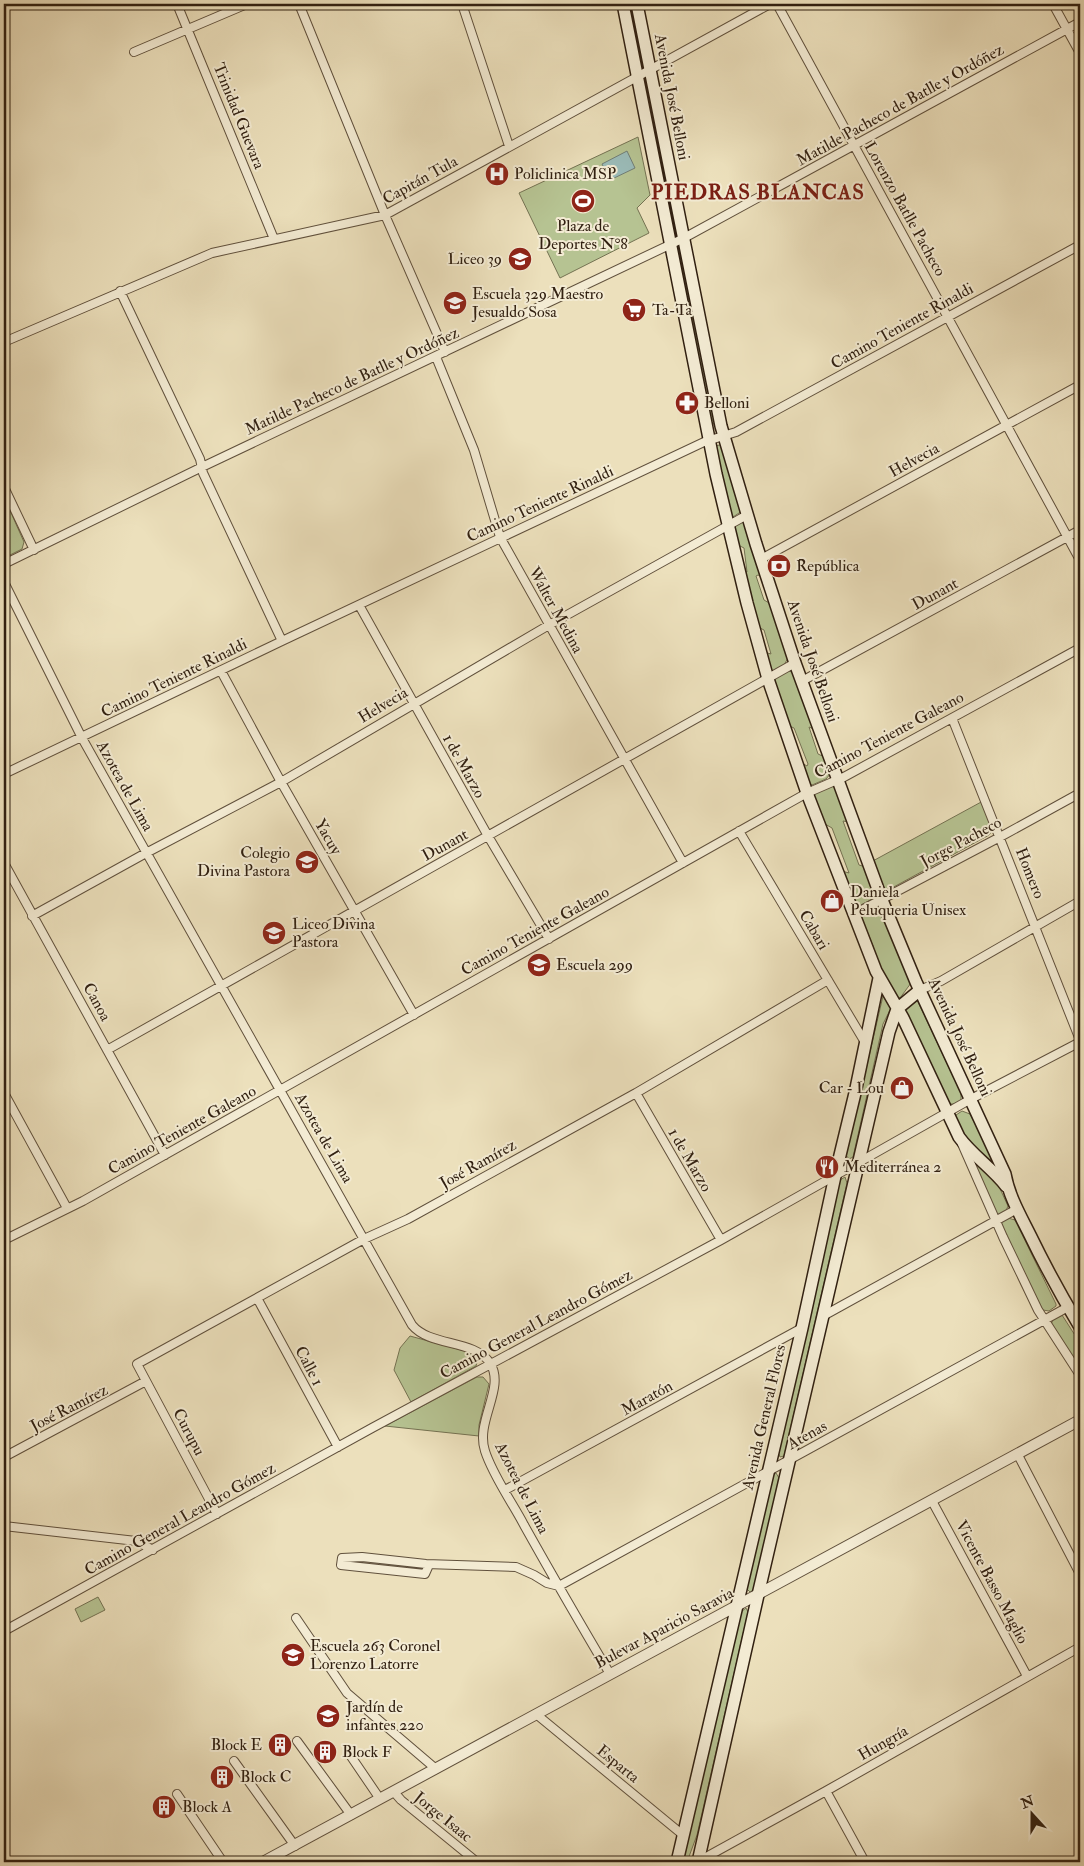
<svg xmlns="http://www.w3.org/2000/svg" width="1084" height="1866" viewBox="0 0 1084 1866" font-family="'IM FELL Double Pica',serif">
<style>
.green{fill:#b6c392;stroke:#747252}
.water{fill:#9abbb8;stroke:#707d75}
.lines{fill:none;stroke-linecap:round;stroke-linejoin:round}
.stream{stroke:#707d75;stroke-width:2.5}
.minor-casing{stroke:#60503c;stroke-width:10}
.tertiary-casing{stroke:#60503c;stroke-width:12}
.secondary-casing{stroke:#312011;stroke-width:14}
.minor{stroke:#f3ebd3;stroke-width:8}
.tertiary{stroke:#f3ebd3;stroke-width:10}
.secondary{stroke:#f3ebd3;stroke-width:11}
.labels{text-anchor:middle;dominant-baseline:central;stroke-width:4;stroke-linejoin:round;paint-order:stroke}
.street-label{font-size:16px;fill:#312011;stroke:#f3ebd3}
.poi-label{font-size:16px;fill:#312011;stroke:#f3ebd3;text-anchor:start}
.district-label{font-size:21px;font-weight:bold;letter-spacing:1px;fill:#7a1f14;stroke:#f3ebd3}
</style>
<rect width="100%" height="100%" fill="#ece0bc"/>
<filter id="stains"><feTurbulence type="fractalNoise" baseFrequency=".004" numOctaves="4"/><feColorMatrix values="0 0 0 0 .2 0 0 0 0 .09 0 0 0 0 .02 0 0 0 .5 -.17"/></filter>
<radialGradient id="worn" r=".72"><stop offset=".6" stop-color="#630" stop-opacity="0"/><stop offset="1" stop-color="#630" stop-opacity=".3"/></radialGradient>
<path class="green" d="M625 4H634L644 65 640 66Z
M648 74 678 235 674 236 642 76Z
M638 137 650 195 637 208 649 233 560 278 519 193Z
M678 248 681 249 715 423 714 424 710 422 677 249Z
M724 444 742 511 733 517 731 516 715 446Z
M4 497 24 542 22 549 4 558Z
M742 521 745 522 764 578 758 575 756 576 764 600 771 604 788 658 784 665 773 671 771 670 764 652 771 654 764 630 756 626 741 570 747 572 744 548 736 544 733 529 734 524Z
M787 671 793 672 816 730 809 727 818 754 827 758 831 773 826 779 812 785 809 784 800 762 807 766 808 764 794 728 787 725 774 680 776 677Z
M832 785 837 787 849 822 843 821 859 865 866 867 876 897 857 907 842 871 849 873 832 828 825 824 814 796 816 792Z
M983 801 992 826V831L989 835 890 889 881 888 871 862Z
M879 908 881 909 911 983 900 998H897L872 951 873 946 866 929 863 928 860 918 864 912Z
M883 996 891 1008 883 1024 853 1157 849 1159 846 1155Z
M917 1000 961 1093V1101L956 1104H948L904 1010Z
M962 1111 970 1114 1005 1181 991 1161 969 1145 954 1119 956 1115Z
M972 1160 996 1180 1008 1206 1005 1213 996 1215Z
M845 1177 847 1183 784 1456 780 1457 778 1452 840 1180Z
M1008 1218 1015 1220 1056 1304V1306L1049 1311 1043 1310 1040 1307 1002 1228 1001 1223 1002 1220Z
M1062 1315 1080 1343V1369L1051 1325 1053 1319Z
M410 1336 472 1353C477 1357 478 1360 476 1366L411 1402 394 1370 400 1348Z
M477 1377H483L489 1384 479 1425V1436L385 1426Z
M776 1473 779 1478 754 1590 750 1592 746 1588 773 1475Z
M98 1597 105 1610 81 1622 75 1609Z
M746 1608 748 1612 697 1835 687 1862H683L741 1612Z"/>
<path class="water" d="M627 151 635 168 610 180 602 164Z"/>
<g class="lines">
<path class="stream" d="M4 1673 5 1668"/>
<g class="minor-casing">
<path id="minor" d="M177 4 274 239
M299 4 385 215 445 352
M462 4 509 146
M777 4 1080 560
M1053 4 1080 53
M134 52 247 4
M120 291 200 459 203 473 282 641
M4 342 212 253 385 215 770 4
M436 357 474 450 500 537 683 863
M4 487 34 550
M761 559 1080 385
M4 564 202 467 684 238 1080 22
M4 582 82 738 412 1325C430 1347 474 1339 490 1363 506 1388 475 1421 485 1451 493 1476 512 1502 524 1525 552 1575 581 1625 610 1674
M359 605 488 836 549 939
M221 671 281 782 414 1015
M802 681 1080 530
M952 718 1080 1040
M4 774 282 641 704 442 736 432 1080 245
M739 831 866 1044
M4 863 165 1155
M854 914 1000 837 1080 793
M32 916 146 853 281 782 549 625 747 515
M920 990 941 981 1080 901
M107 1050 795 663
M4 1093 67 1208
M636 1093 721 1240
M962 1144 1003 1237 1038 1310 1080 1375
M4 1240 83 1201 807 793 844 777 1080 648
M257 1298 338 1447
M823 1316 1017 1209
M1018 1455 1080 1574
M4 1457 146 1381
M505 1490 802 1328
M932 1501 1027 1676
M217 1514 137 1364 364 1239 408 1219 636 1093 828 980
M4 1526 136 1541 153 1550
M429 1565 425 1574 341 1565 342 1558 362 1557 426 1564 516 1567 534 1575 547 1583 559 1586 1068 1307
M296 1618 347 1693 436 1769
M4 1631 372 1428 721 1240 971 1099 1080 1042
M536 1714 683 1835
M297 1741 351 1815
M348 1752 380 1799
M234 1761 295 1846
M826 1791 865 1862
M394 1792 401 1800 477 1862
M177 1794 223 1862
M699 1861 826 1791 1080 1647
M1074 1862 1080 1859"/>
</g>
<g class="tertiary-casing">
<path id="tertiary" d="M263 1862 1080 1420"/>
</g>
<g class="secondary-casing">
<path id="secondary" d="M623 4 716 474 747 603 768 679 807 793 876 971 903 1018 959 1137C972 1155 992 1168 1006 1186
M637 4 721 426 756 544 795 663 882 900 916 982 1005 1174C1009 1196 1020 1215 1030 1235 1045 1266 1062 1297 1080 1327
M677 1862 802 1328 835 1176 855 1093 879 978
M698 1862 758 1595 889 1032 897 1009 920 990"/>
</g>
<use href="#minor" class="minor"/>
<use href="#tertiary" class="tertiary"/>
<use href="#secondary" class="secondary"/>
</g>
<defs>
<g id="hospital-disc" transform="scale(1.25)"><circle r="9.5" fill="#8f2418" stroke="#f3ebd3"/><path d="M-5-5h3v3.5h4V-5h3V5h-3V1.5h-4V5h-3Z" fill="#fff"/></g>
<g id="stadium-disc" transform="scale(1.25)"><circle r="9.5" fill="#8f2418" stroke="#f3ebd3"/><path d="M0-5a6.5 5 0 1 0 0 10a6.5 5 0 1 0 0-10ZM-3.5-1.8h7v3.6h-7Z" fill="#fff"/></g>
<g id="school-disc" transform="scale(1.25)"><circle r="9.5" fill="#8f2418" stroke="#f3ebd3"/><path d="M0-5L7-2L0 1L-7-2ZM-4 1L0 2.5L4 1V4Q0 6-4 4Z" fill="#fff"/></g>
<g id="supermarket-disc" transform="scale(1.25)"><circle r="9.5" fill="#8f2418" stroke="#f3ebd3"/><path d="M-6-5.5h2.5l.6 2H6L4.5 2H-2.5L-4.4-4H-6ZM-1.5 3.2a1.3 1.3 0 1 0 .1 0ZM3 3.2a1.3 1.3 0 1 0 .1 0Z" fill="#fff"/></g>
<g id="pharmacy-disc" transform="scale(1.25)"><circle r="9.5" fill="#8f2418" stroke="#f3ebd3"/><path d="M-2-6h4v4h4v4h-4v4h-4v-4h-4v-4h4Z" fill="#fff"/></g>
<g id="bank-disc" transform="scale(1.25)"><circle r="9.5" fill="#8f2418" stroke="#f3ebd3"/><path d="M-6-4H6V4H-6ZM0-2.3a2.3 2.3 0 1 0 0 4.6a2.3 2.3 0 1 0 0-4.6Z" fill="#fff"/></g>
<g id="shop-disc" transform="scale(1.25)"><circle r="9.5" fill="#8f2418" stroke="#f3ebd3"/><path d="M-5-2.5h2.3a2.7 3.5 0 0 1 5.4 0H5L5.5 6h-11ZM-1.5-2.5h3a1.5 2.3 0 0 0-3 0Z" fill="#fff"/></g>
<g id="restaurant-disc" transform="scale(1.25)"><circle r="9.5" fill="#8f2418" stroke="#f3ebd3"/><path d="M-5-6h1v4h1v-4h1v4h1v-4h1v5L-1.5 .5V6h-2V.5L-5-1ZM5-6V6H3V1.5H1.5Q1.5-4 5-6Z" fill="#fff"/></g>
<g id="building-disc" transform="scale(1.25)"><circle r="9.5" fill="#8f2418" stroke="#f3ebd3"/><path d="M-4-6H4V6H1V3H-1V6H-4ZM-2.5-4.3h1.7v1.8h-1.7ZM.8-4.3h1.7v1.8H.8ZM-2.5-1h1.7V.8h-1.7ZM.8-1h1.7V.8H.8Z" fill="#fff"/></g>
</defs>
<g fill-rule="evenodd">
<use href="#hospital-disc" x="497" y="174"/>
<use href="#stadium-disc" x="583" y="201"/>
<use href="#school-disc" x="520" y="259"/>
<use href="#school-disc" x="455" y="303"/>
<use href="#supermarket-disc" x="634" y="310"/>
<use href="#pharmacy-disc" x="687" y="403"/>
<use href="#bank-disc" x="779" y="566"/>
<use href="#school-disc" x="307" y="862"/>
<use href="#shop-disc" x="832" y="901"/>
<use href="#school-disc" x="274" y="933"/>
<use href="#school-disc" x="539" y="965"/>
<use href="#shop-disc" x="902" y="1088"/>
<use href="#restaurant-disc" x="827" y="1167"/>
<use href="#school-disc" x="293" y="1655"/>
<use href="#school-disc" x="328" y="1716"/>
<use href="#building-disc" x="280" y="1745"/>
<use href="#building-disc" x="325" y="1752"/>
<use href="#building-disc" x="222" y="1777"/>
<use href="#building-disc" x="164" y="1807"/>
</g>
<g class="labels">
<g class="street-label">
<text transform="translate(672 97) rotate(79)">Avenida José Belloni</text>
<text transform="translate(900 105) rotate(-29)">Matilde Pacheco de Batlle y Ordóñez</text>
<text transform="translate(239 116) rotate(68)">Trinidad Guevara</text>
<text transform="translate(420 180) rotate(-29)">Capitán Tula</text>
<text transform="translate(905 209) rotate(61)">Lorenzo Batlle Pacheco</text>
<text transform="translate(902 326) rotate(-29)">Camino Teniente Rinaldi</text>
<text transform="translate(352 381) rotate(-25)">Matilde Pacheco de Batlle y Ordóñez</text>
<text transform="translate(914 460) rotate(-29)">Helvecia</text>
<text transform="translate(540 504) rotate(-25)">Camino Teniente Rinaldi</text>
<text transform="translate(935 594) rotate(-29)">Dunant</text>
<text transform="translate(556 610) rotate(61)">Walter Medina</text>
<text transform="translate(813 661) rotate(71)">Avenida José Belloni</text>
<text transform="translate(174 678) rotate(-26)">Camino Teniente Rinaldi</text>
<text transform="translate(383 705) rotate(-31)">Helvecia</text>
<text transform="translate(889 735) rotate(-28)">Camino Teniente Galeano</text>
<text transform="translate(464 766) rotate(61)">1 de Marzo</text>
<text transform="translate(125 786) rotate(61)">Azotea de Lima</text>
<text transform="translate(328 837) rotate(60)">Yacuy</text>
<text transform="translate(961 842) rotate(-28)">Jorge Pacheco</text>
<text transform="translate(445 845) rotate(-29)">Dunant</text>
<text transform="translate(1030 873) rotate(68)">Homero</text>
<text transform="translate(814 930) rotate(59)">Cabari</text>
<text transform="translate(535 931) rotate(-29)">Camino Teniente Galeano</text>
<text transform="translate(97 1002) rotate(61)">Canoa</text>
<text transform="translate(960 1037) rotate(65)">Avenida José Belloni</text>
<text transform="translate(182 1130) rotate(-29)">Camino Teniente Galeano</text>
<text transform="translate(324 1138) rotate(60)">Azotea de Lima</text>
<text transform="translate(690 1160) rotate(60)">1 de Marzo</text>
<text transform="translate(478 1164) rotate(-29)">José Ramírez</text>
<text transform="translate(536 1324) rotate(-28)">Camino General Leandro Gómez</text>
<text transform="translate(309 1366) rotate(62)">Calle 1</text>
<text transform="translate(647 1398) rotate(-29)">Maratón</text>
<text transform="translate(69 1408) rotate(-27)">José Ramírez</text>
<text transform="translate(764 1417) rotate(-77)">Avenida General Flores</text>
<text transform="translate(189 1432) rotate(62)">Curupu</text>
<text transform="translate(807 1435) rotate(-29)">Atenas</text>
<text transform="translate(522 1488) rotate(63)">Azotea de Lima</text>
<text transform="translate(180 1519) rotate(-29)">Camino General Leandro Gómez</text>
<text transform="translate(992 1582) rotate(62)">Vicente Basso Maglio</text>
<text transform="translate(664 1628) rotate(-28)">Bulevar Aparicio Saravia</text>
<text transform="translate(883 1743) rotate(-30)">Hungría</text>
<text transform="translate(618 1764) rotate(39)">Esparta</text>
<text transform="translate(443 1817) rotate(39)">Jorge Isaac</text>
</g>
<g class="poi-label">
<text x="514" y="174">Policlinica MSP</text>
<text x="583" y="226" text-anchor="middle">Plaza de<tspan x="583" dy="18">Deportes N°8</tspan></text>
<text x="502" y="259" text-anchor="end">Liceo 39</text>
<text x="472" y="294">Escuela 329 Maestro<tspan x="472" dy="18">Jesualdo Sosa</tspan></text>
<text x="652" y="310">Ta-Ta</text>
<text x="704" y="403">Belloni</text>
<text x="796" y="566">República</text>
<text x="290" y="853" text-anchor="end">Colegio<tspan x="290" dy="18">Divina Pastora</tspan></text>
<text x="850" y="892">Daniela<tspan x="850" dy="18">Peluqueria Unisex</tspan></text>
<text x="292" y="924">Liceo Divina<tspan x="292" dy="18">Pastora</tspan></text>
<text x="556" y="965">Escuela 299</text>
<text x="884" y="1088" text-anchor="end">Car - Lou</text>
<text x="844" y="1167">Mediterránea 2</text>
<text x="310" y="1646">Escuela 263 Coronel<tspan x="310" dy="18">Lorenzo Latorre</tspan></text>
<text x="346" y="1707">Jardín de<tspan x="346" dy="18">infantes 220</tspan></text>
<text x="262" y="1745" text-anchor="end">Block E</text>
<text x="342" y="1752">Block F</text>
<text x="240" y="1777">Block C</text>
<text x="182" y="1807">Block A</text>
</g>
<g class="district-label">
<text x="758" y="192">PIEDRAS BLANCAS</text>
</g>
</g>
<rect width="1084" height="1866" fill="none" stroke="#ece0bc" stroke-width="20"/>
<rect x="5" y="5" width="1074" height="1856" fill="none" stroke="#312011" stroke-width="2.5"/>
<rect x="10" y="10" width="1064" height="1846" fill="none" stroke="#312011"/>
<g transform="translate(1032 1814) rotate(339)" stroke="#f3ebd3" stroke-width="4" paint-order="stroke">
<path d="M0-4L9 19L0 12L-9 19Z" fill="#312011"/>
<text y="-8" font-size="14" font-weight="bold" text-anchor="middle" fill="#312011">N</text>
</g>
<rect width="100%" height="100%" filter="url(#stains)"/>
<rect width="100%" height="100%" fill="url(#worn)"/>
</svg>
